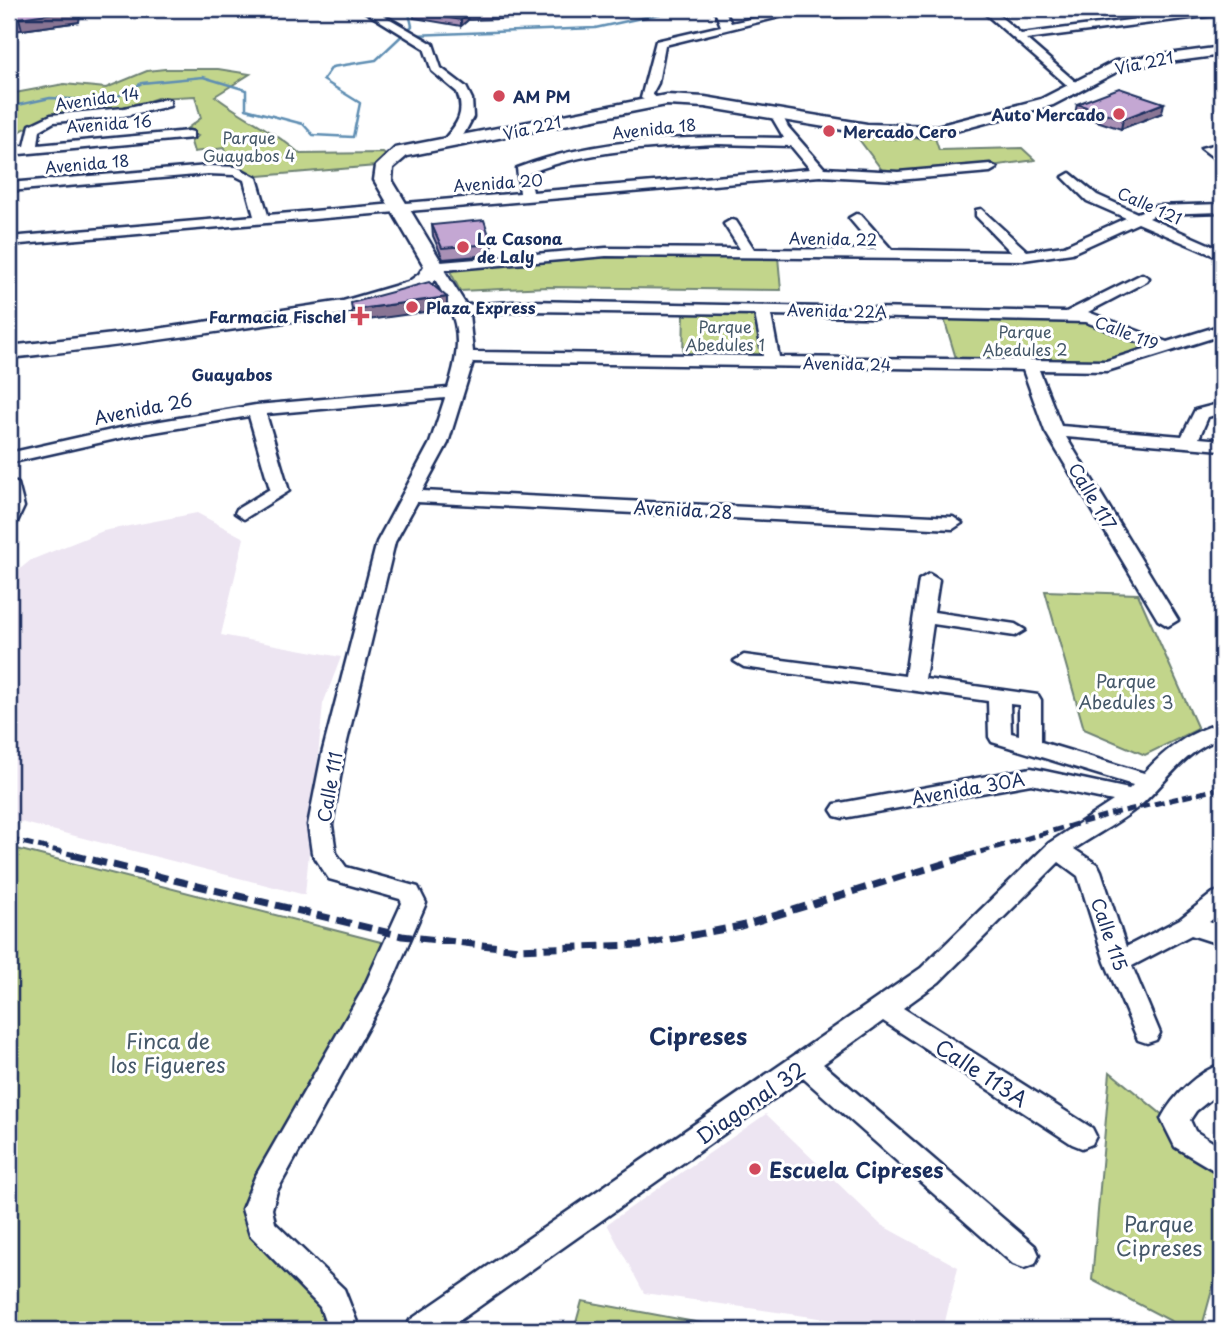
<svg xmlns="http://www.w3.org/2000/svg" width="1231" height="1339" viewBox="0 0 1231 1339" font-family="'Playpen Sans',sans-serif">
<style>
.built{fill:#ede5f2}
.green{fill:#c2d58b;stroke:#6e8274;stroke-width:2}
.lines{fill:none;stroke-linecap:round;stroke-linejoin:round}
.stream{stroke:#5e8eb3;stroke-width:2.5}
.minor-casing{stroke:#1b2f5e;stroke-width:5}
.major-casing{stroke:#1b2f5e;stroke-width:5}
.minor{fill:#fff;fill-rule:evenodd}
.major{fill:#fff;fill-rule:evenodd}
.rail-far1{stroke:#1b2f5e;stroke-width:5;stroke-dasharray:10 5;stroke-linecap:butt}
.rail{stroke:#1b2f5e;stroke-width:7;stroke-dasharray:14 7;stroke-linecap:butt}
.wall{fill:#a990b5;stroke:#1b2f5e;stroke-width:2}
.shaded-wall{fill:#897594;stroke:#1b2f5e;stroke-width:2}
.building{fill:#c4a7d3;stroke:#1b2f5e;stroke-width:2}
.poi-dot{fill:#d1495b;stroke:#fff;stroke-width:2.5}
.labels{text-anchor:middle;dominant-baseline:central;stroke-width:6;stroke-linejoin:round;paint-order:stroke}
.far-street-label{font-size:16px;fill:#1b2f5e;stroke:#fff}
.far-poi-label{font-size:16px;font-weight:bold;fill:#1b2f5e;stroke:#fff;text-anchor:start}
.far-park-label{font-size:16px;fill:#455869;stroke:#fff}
.far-neighbourhood-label{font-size:16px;font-weight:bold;fill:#1b2f5e;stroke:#fff}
.street-label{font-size:18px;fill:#1b2f5e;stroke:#fff}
.park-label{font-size:18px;fill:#455869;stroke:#fff}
.near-park-label{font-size:21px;fill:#455869;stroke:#fff}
.near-street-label{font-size:21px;fill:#1b2f5e;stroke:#fff}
.near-poi-label{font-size:21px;font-weight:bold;fill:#1b2f5e;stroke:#fff;text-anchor:start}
.near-neighbourhood-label{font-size:23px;font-weight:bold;fill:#1b2f5e;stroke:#fff}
</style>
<rect width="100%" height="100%" fill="#fff"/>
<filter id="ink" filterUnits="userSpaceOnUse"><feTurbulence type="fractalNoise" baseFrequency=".0143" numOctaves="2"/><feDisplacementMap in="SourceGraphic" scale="14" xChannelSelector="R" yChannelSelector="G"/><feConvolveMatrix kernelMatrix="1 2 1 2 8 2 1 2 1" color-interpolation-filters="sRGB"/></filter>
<g filter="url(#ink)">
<path class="built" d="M197 513 244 538 221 635 341 657 323 704 305 895 9 819V578L31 560 103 531Z
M766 1114 881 1225 958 1267 943 1330H904L644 1293 607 1224Z"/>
<path class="green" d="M797 9H933L935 10 835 18Z
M165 69H218L250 74 215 96C243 118 274 130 300 154L383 153 389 158 376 166 259 176 228 167 224 148 194 152 191 142 198 136 185 130 201 118 195 96 157 98 129 108 49 116 9 137V94L64 84 106 88 147 71Z
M855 134 891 139 935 138 939 150 1022 148 1035 160 932 174H885Z
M606 252 778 257 781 290 548 287 460 291 447 265Z
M684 308 762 309 772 361 683 360Z
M942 312 1088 317 1167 348 1107 366 958 365Z
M1045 591 1138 594 1198 729 1145 755 1084 729Z
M9 847 408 949 259 1212 334 1302 333 1330H9Z
M1110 1072 1165 1117 1177 1142 1222 1172V1254L1201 1330H1188L1092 1280Z
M582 1301 738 1330H574Z"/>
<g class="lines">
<path class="stream" d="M413 35 595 28 683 9
M9 107 50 98 109 101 142 83 203 77 246 90V109L303 124 313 135 353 137 360 103 323 80 332 67 376 60 412 26 408 9"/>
<g class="minor-casing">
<path id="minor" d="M361 9H373L433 44 441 68 466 87 472 99 473 117 464 134 450 147 440 144C454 127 467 116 457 92L432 71 424 48Z
M714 9H724L731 23 778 13 783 16 665 45 658 83 652 94 660 101 654 105 641 98 656 41 721 26Z
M980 9H991L1021 34 1215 9H1222V14L1026 39 1079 85V91L1075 92Z
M166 99 170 100V106L124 116 54 122 40 130 38 145 189 131 193 132V138L9 155V147L25 146 30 125 51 115 124 108Z
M776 110 780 111 788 127 824 168 898 172 990 164 997 168 990 172 898 180 820 176 9 245V237L254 216 244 180 234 175 208 174 9 191V183L208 166 237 167 257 178 268 215 520 193 517 168C601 136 695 136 784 138L770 114ZM718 144 791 146 810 169 533 192 529 173C588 150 655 147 718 144Z
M1222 143V151H1219L1222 154V164L1201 148Z
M1070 173 1097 195 1137 213 1155 206 1222 204V212L1157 214 1149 218 1222 250V259L1138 223 1072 253 1024 260 606 256 444 270 466 305 529 301 1066 312 1142 274 1149 278 1147 281 1088 312 1167 342 1222 325V335L1107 371 1039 370 1061 426 1182 436 1195 410 1222 403V413L1208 417 1199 438 1222 440V450L1066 437 1178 620 1168 626 1158 620 1045 431 1023 370 473 362 448 443 422 491 953 517 962 523 953 529 417 502 395 542 344 754 332 825 336 853 346 867 418 887 426 903 388 991 277 1191 272 1209 275 1223 344 1289 360 1330H328L320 1307 250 1235 242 1209 255 1177 363 989 402 903 400 899 329 879 312 853 308 825 322 754 377 542 430 443 445 398 266 414 289 491 244 519 235 513 237 509 270 489 249 416 125 437 9 463V453L125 427 256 405 448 388C466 332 456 314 427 266L429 263 606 248 740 249 724 224 731 220 736 221 754 249 876 250 849 218 856 214 861 215 892 250 1011 252 976 216V210L981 209 1027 251 1064 246 1126 218 1087 201 1063 177ZM529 311 755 314 763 356 473 352 469 314ZM771 315 1086 322 1151 347 1106 361 779 357Z
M9 479 18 484 24 507 16 524 9 526Z
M929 574 939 580 934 612 1015 624 1025 630 1015 636 933 624 925 679 1038 695 1041 700V742L1144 773C1166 749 1190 731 1222 723V738C1184 751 1171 777 1143 803 1123 821 1096 834 1074 849L1098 865 1101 871 1126 947 1180 919 1213 893 1222 890V912L1209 922 1222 927V945L1191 935 1132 966 1160 1033 1156 1040 1147 1043 1138 1040 1105 962 1078 876 1059 862 939 982 903 1008 1092 1128 1096 1136 1092 1144 1082 1148 1072 1144 883 1021 823 1064 1035 1246 1039 1255 1035 1264 1024 1268 1013 1264 803 1078 446 1330H405L410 1320 921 968 1049 843 1113 801 1031 784 843 818 835 816 831 810 835 804 1031 768 1129 789 1133 785 992 742 989 737 988 701 744 667 734 661 744 655 905 676 919 580ZM1010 704 1019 705V735L1011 733Z
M1222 1064V1090L1196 1111 1190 1120 1195 1131 1222 1148V1175L1175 1147 1161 1119C1173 1096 1197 1072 1222 1064Z"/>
</g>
<g class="major-casing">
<path id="major" d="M1222 47V55L1124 68 1053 105 937 136 867 134 705 107 666 105 407 156 393 168 392 180 444 266C438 276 434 284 423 289 381 313 325 316 278 323 189 336 99 349 9 358V346L157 329 343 301 408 282 419 274 424 266 374 180 376 166 395 148 666 95 705 97 867 124 937 126 1041 99 1115 61Z"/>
</g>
<use href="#minor" class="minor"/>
<use href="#major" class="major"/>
<path class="rail-far1" d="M9 839 79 856
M966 856 1111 814 1222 788"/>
<path class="rail" d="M72 855 402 936 518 949 640 945 741 926 972 855"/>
</g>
<path class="wall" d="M9 9 79 22 22 30 9 31Z
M621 9 562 17 468 20 461 26 414 18V12Z
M1077 104 1162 113 1121 129 1075 114Z
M432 225 492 244V255L443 259 433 236Z"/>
<path class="shaded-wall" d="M77 9H81L79 22 22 30 19 18Z
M578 9H621L562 17V11Z
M467 14 468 20 461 26V20Z
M1164 103 1162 113 1121 129 1123 119Z
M447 297V309L353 322 352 310Z"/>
<path class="building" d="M9 9H77L76 10 19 18H9Z
M415 9H578L562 11 467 14 461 20 414 12Z
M1119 88 1164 103 1123 119 1077 104Z
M484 220 492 244 442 248 432 225Z
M429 282 447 297 352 310 351 303Z"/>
</g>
<g class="poi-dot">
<circle cx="499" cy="96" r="7"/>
<circle cx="1119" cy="114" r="7"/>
<circle cx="829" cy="131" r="7"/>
<circle cx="463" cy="247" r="7"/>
<circle cx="412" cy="307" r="7"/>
<path d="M356.5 305.5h7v7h7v7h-7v7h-7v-7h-7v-7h7z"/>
<circle cx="755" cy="1169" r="7"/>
</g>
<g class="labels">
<g class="far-street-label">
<text transform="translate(1144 62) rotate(-12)">Vía 221</text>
<text transform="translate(97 98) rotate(-8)">Avenida 14</text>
<text transform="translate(109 123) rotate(-4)">Avenida 16</text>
<text transform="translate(532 127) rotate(-13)">Vía 221</text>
<text transform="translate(654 128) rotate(-6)">Avenida 18</text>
<text transform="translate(87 163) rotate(-5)">Avenida 18</text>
<text transform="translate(498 182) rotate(-4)">Avenida 20</text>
<text transform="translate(1150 205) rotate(24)">Calle 121</text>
<text transform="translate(833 238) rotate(1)">Avenida 22</text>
<text transform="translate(837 310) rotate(1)">Avenida 22A</text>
<text transform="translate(1127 332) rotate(21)">Calle 119</text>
<text transform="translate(847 363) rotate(1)">Avenida 24</text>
</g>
<g class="far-poi-label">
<text x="513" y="96">AM PM</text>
<text x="1105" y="114" text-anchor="end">Auto Mercado</text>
<text x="843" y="131">Mercado Cero</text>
<text x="477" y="238">La Casona<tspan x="477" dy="18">de Laly</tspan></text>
<text x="426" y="307">Plaza Express</text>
<text x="346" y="316" text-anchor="end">Farmacia Fischel</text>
</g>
<g class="far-park-label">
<text x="249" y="137">Parque<tspan x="249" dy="18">Guayabos 4</tspan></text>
<text x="725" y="326">Parque<tspan x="725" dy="18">Abedules 1</tspan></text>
<text x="1025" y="331">Parque<tspan x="1025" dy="18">Abedules 2</tspan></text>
</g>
<g class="far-neighbourhood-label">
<text x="232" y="374">Guayabos</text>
</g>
<g class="street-label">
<text transform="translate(143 408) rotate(-11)">Avenida 26</text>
<text transform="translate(1093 496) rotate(59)">Calle 117</text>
<text transform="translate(683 509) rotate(3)">Avenida 28</text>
<text transform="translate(329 787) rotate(-80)">Calle 111</text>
<text transform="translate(968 788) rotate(-10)">Avenida 30A</text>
<text transform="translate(1110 934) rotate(71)">Calle 115</text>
</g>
<g class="park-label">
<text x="1126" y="680">Parque<tspan x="1126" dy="21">Abedules 3</tspan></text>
</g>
<g class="near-park-label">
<text x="168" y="1040">Finca de<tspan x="168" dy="24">los Figueres</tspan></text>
<text x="1159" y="1223">Parque<tspan x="1159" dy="24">Cipreses</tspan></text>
</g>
<g class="near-street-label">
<text transform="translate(982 1072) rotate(33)">Calle 113A</text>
<text transform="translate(750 1102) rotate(-35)">Diagonal 32</text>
</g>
<g class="near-poi-label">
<text x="769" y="1169">Escuela Cipreses</text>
</g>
<g class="near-neighbourhood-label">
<text x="698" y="1035">Cipreses</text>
</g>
</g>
<rect width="1231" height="1339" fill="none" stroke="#fff" stroke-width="35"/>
<rect x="18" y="18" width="1196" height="1304" fill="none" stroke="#1b2f5e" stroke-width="2.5" filter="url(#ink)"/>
</svg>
